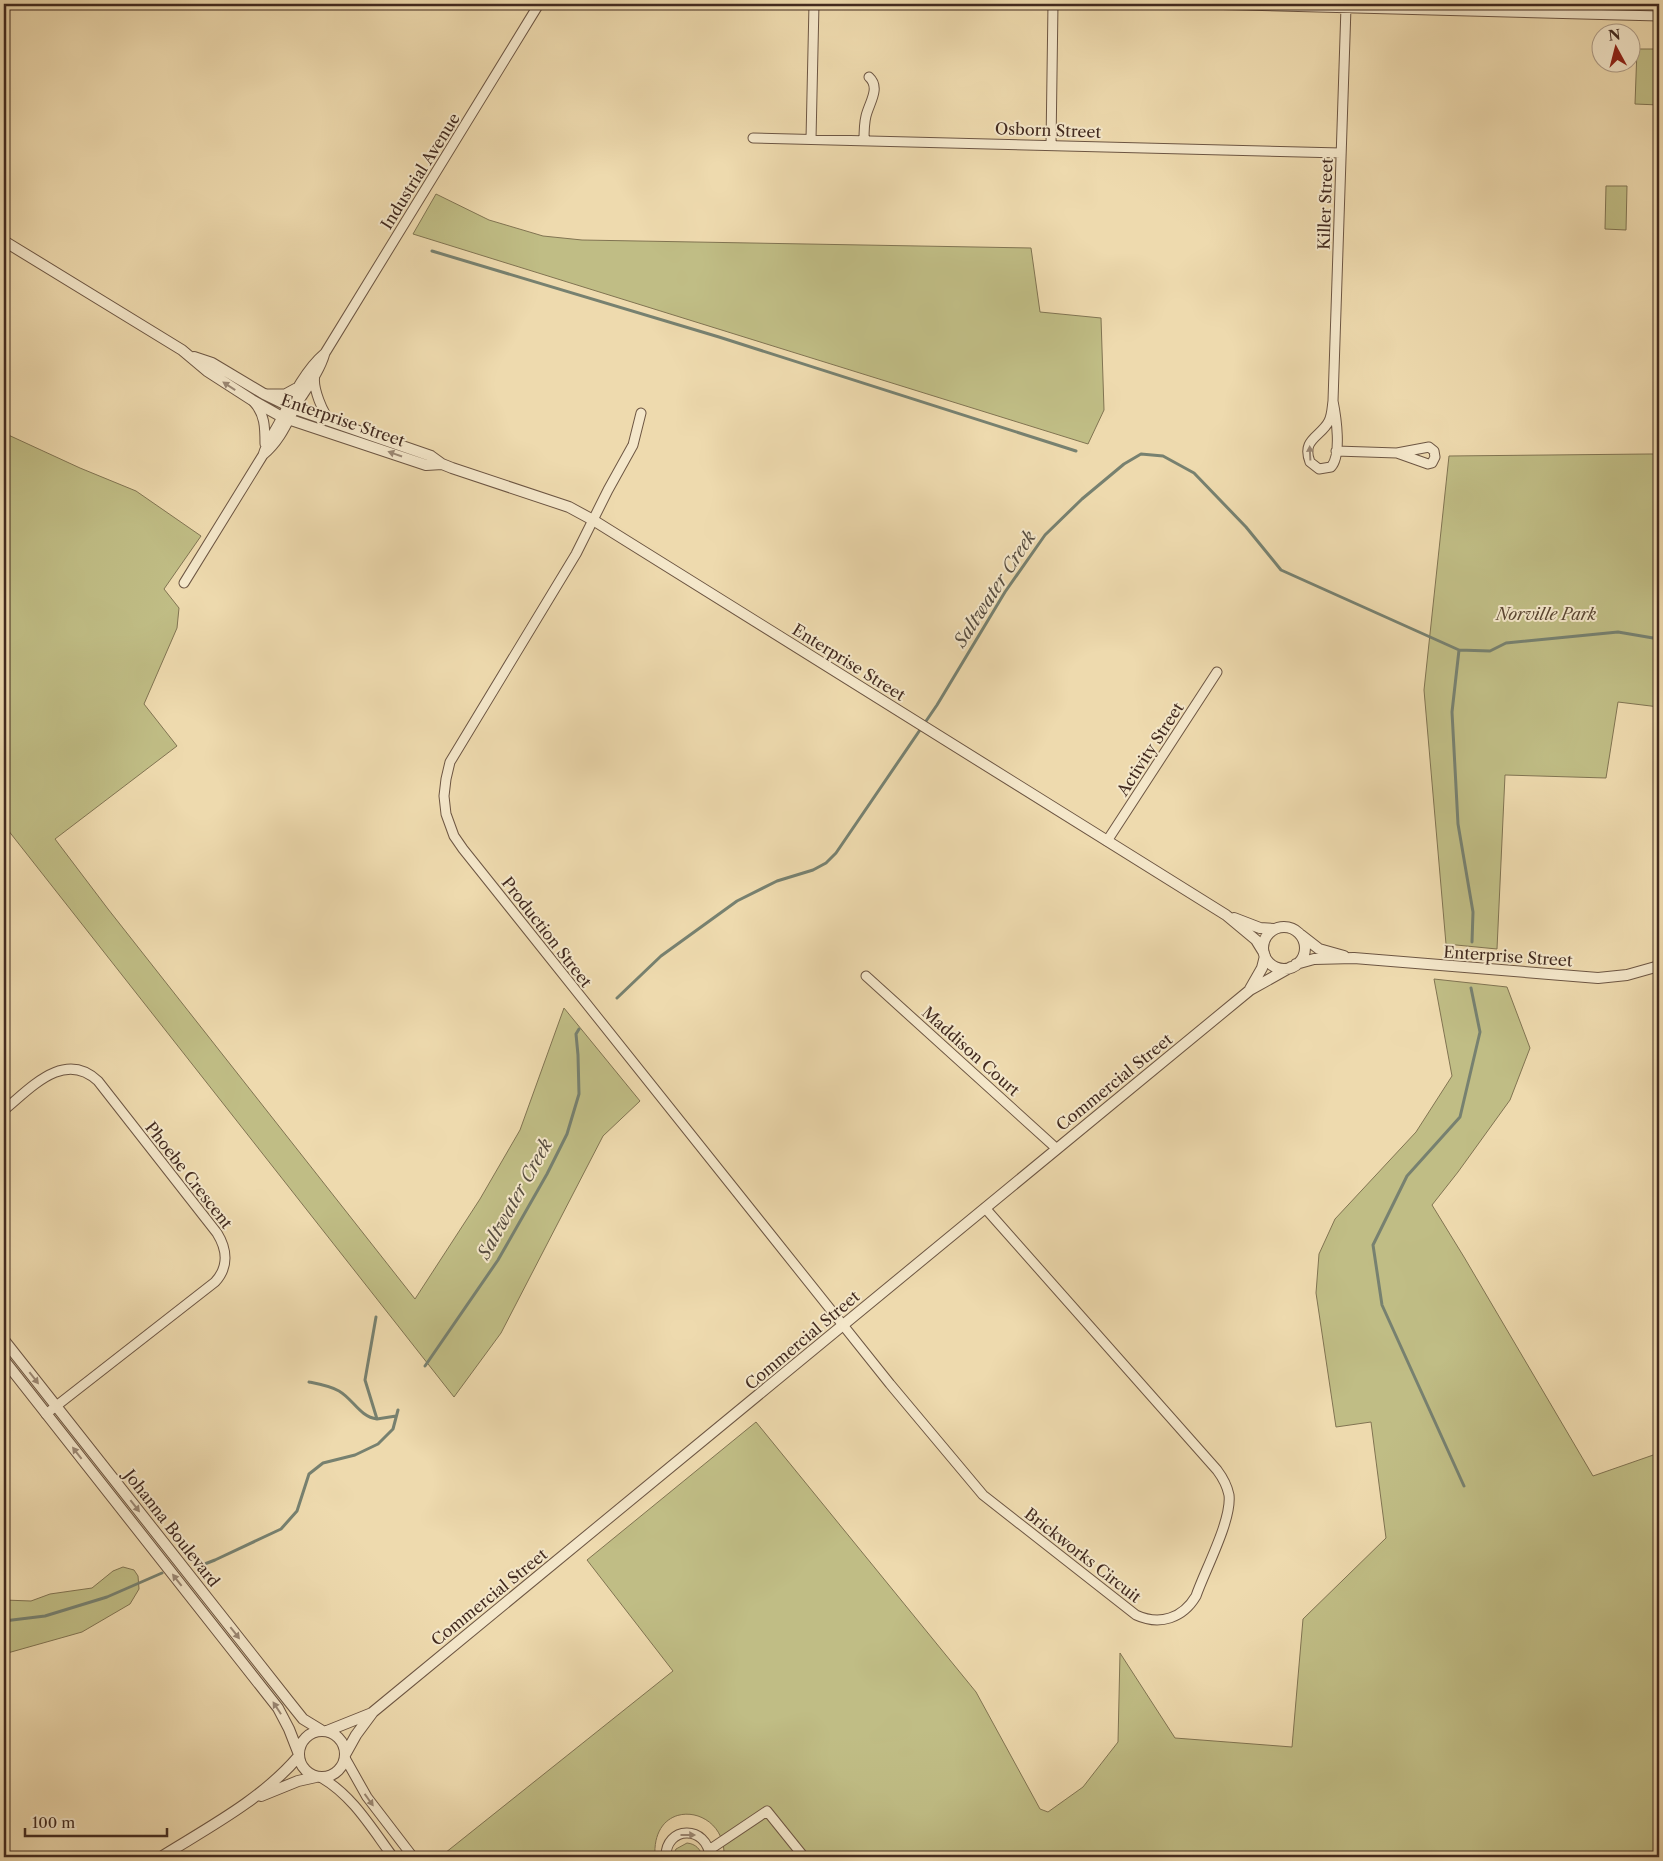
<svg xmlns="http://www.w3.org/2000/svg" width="1663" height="1861" viewBox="0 0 1663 1861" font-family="'Libre Caslon Text',serif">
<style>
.green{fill:#c0bd85;stroke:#817452}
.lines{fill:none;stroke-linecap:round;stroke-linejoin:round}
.stream{stroke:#778170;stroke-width:3}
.minor-casing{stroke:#6d5643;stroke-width:11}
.tertiary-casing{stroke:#6d5643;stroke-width:12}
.minor{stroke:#f4e7ca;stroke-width:9}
.tertiary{stroke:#f4e7ca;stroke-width:10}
.oneway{fill:#9b8874}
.labels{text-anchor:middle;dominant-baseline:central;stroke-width:4;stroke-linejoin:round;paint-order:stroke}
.street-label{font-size:16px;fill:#422a1f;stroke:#f4e7ca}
.park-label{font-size:16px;font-style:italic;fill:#5b4733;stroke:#f4e7ca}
.water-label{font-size:18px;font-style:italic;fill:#584e41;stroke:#f4e7ca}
</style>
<rect width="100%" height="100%" fill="#eedaae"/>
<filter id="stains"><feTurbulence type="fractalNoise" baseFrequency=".004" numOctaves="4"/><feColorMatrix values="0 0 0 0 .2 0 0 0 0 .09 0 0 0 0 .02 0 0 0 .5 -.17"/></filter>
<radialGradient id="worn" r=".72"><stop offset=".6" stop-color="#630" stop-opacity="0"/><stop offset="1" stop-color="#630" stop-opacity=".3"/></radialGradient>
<path class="green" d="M1637 49H1659V105L1635 104Z
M1606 186H1627L1626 230 1605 229Z
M436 194 489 220 543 236 582 240 1031 248 1040 312 1101 318 1104 410 1088 444 413 234Z
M4 433 80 468 136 491 201 536 164 589 179 608 177 628 144 704 177 746 55 839 108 909 415 1299 480 1199 520 1130 564 1008 640 1101 603 1136 501 1333 454 1397 4 825Z
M1649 454H1659V707L1618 702 1606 778 1505 775 1497 949 1446 944 1424 690 1449 456Z
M1434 979 1507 987 1530 1048 1510 1100 1458 1172 1432 1205 1464 1257 1593 1476 1659 1453V1857H724C727 1805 651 1795 655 1857H440L673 1671 587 1560 756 1422 976 1692 1040 1809 1048 1812 1083 1787 1118 1742 1120 1653 1175 1738 1292 1747 1303 1619 1386 1538 1371 1422 1336 1427 1316 1293 1319 1254 1335 1219 1416 1132 1452 1076Z
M123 1567 134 1570 138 1576 139 1589 130 1604 82 1632 4 1654V1600L31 1601 50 1594 92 1588 113 1571Z
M687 1843C696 1844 700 1849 703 1857H672L676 1849Z"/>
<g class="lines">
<path class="stream" d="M432 251 719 337 1076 451
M1459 650 1452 712 1458 824 1473 912 1472 942
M617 998 661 956 737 901 777 881 813 870 826 863 836 853 937 705 1005 592 1045 535 1082 499 1124 464 1141 454 1163 456 1194 473 1246 527 1281 570 1459 650 1490 651 1506 643 1618 632 1659 639
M376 1317 365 1380 377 1419 396 1416
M425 1366 498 1260 547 1174 567 1134 579 1094 578 1055 576 1034 579 1029
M309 1382C319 1384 330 1386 339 1391 353 1399 360 1417 377 1419
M1464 1486 1382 1305 1373 1245 1407 1176 1460 1117 1480 1032 1471 988
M197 1567 215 1560 281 1529 297 1511 309 1474 323 1463 355 1455 378 1444 393 1429 398 1410
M4 1621 45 1616 107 1597 162 1573"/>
<g class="minor-casing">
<path id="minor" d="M1203 4 1659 16
M753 138 1341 153
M811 139 814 4
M864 141C864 132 864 124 866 116 869 103 881 88 869 77
M1051 145 1053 4
M315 375C312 387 323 415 332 422
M266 394H285L296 388
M253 401C265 414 265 427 265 444
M1333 401C1336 416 1342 455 1331 467L1319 469 1310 462C1301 439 1321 437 1329 421 1332 415 1332 408 1333 401L1346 7
M641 413 633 445 608 490 576 554 450 762 446 779 444 796 446 814 454 836 463 849 890 1384 983 1495 1136 1615C1160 1626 1183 1618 1196 1596 1205 1570 1232 1520 1229 1495 1227 1485 1223 1478 1217 1470L985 1208
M1336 451 1397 453 1429 447 1434 451 1435 457 1432 463 1428 464 1397 453
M263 455C280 441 287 423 297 404 307 388 320 371 325 353L539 4
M184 583 263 455C267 441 276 430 282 417 293 395 306 369 325 353
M1107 841 1217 672
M866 976 1057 1149
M4 1110C30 1089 64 1049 98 1081L217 1233C227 1249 229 1267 215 1282L46 1414
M345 1758 367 1797 413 1857
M322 1778C353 1796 372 1829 393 1857
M709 1850 767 1811 804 1857
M666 1857C665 1826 707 1824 710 1857"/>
</g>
<g class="tertiary-casing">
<path id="tertiary" d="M4 241 182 350 207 371 252 400 282 417 426 465 442 464 452 468 569 507 593 520 1226 915 1256 940 1264 953
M194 357 212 363 264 394 295 409 431 456 442 464
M1234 918 1260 928 1274 929
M1263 948a21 21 0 1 1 42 0a21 21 0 1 1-42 0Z
M1301 935 1319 949 1344 956
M1296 964 1314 959 1354 958 1598 978 1627 975 1659 966
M1250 989 1262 968 1265 956
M4 1340 291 1704 303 1719 321 1730
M4 1360 278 1708 289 1729 298 1752
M299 1754a23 23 0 1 1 46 0a23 23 0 1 1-46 0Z
M327 1731 372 1713
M346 1753 356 1735 373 1712 1250 990 1291 967
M261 1796 298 1781 316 1777
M161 1857C209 1827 261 1800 298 1757"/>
</g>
<use href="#minor" class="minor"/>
<use href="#tertiary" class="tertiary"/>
</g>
<defs><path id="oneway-solid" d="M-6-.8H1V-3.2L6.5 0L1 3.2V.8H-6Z" transform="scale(1.25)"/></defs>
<g class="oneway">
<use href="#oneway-solid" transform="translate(229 386) rotate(-147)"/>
<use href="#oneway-solid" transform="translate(1310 453) rotate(-93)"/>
<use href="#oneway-solid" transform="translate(395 454) rotate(-161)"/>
<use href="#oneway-solid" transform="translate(34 1378) rotate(52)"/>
<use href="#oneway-solid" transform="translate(77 1453) rotate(-128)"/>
<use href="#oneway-solid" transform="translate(135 1506) rotate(52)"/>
<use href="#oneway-solid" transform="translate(177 1580) rotate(-128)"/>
<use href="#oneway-solid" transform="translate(235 1633) rotate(52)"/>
<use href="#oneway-solid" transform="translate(277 1708) rotate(-123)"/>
<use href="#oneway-solid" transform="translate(369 1800) rotate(54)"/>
<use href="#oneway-solid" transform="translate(688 1835)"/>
</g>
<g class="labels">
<g class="street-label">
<text transform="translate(1048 130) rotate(2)">Osborn Street</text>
<text transform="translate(420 171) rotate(-58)">Industrial Avenue</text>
<text transform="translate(1325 204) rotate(-88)">Killer Street</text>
<text transform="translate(343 420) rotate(19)">Enterprise Street</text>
<text transform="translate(849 662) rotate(32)">Enterprise Street</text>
<text transform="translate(1150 749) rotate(-57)">Activity Street</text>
<text transform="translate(547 932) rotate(52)">Production Street</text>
<text transform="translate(1508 956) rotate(4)">Enterprise Street</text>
<text transform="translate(971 1051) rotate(42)">Maddison Court</text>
<text transform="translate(1114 1082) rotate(-39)">Commercial Street</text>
<text transform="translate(189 1175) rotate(52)">Phoebe Crescent</text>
<text transform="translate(802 1340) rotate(-40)">Commercial Street</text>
<text transform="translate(172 1528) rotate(52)">Johanna Boulevard</text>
<text transform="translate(1083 1555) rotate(38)">Brickworks Circuit</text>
<text transform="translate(489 1597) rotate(-39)">Commercial Street</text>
</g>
<g class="park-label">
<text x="1546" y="614">Norville Park</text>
</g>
<g class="water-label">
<text transform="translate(995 589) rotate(-57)">Saltwater Creek</text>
<text transform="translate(515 1199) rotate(-61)">Saltwater Creek</text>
</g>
</g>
<rect width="1663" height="1861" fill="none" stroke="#eedaae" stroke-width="20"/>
<rect x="5" y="5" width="1653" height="1851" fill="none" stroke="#422a1f" stroke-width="2.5"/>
<rect x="10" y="10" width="1643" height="1841" fill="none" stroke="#422a1f"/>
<g transform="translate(1616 48) rotate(353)"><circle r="24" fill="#f4e7ca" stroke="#ad9b86"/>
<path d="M0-4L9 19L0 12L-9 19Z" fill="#8f2418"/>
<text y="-8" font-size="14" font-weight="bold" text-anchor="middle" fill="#422a1f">N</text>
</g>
<path d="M25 1828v8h142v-8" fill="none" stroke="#422a1f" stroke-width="2.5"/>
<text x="32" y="1828" font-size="15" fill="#422a1f" stroke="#f4e7ca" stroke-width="4" paint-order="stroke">100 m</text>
<rect width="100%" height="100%" filter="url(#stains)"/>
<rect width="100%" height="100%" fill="url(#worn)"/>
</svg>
